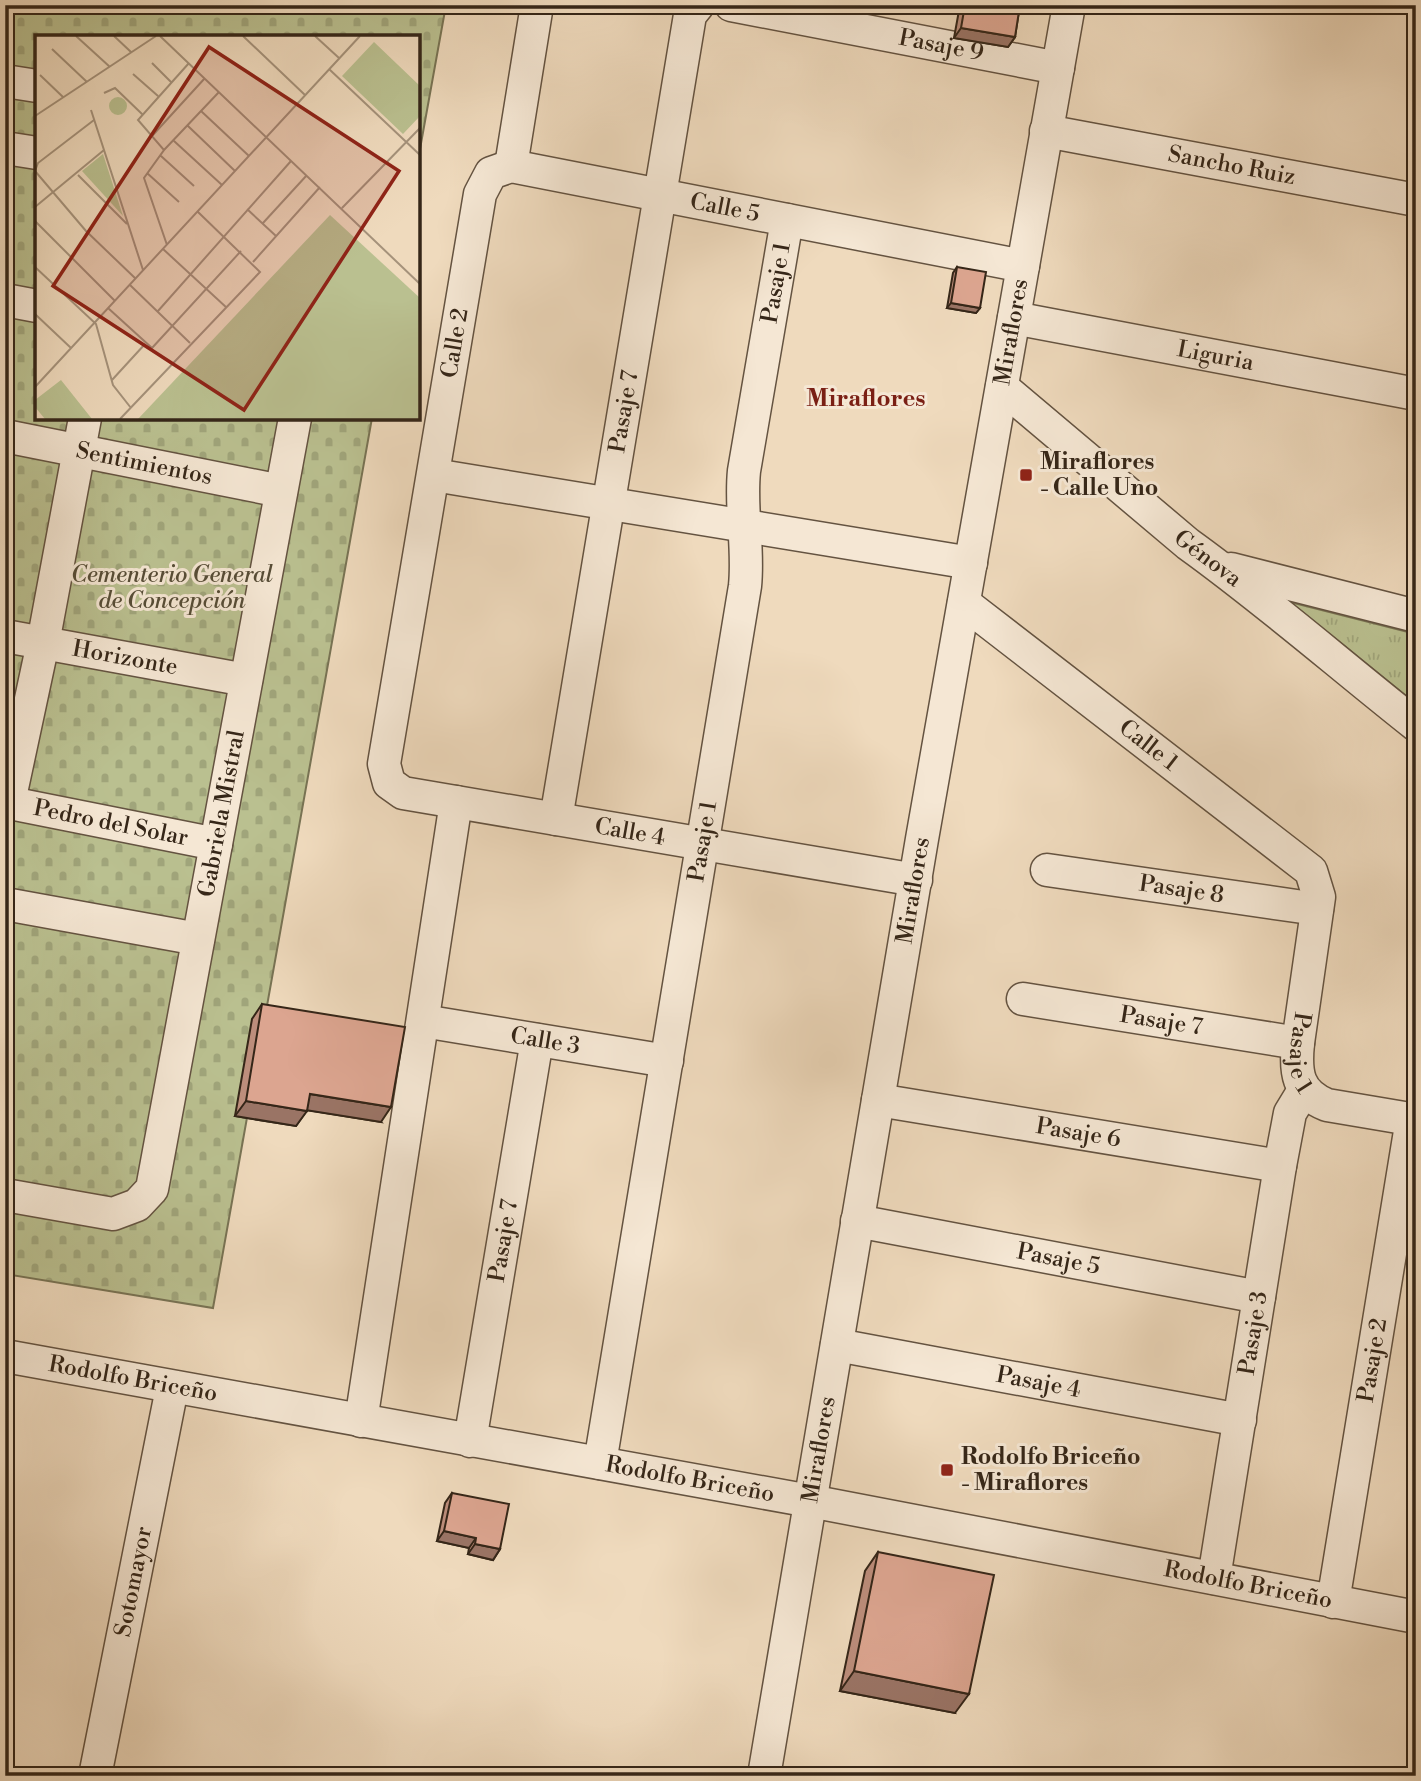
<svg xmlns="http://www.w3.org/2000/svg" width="1421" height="1781" viewBox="0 0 1421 1781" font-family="'Libre Bodoni',serif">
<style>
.cemetery{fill:url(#cemetery-stones);stroke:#787354;stroke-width:2}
.park{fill:url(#park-tufts);stroke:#787354;stroke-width:2}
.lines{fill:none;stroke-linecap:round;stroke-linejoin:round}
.minor-casing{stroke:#645341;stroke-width:35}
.minor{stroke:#f5e7d4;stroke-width:32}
.wall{fill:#bd8e7c;stroke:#352618;stroke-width:2}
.shaded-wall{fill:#9a7465;stroke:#352618;stroke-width:2}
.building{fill:#dca590;stroke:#352618;stroke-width:2}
.poi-dot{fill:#8f2418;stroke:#f5e7d4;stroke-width:2.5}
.labels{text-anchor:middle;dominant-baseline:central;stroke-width:6;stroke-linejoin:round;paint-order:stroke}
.street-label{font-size:23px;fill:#352618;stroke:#f5e7d4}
.poi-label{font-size:23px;font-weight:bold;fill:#352618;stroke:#f5e7d4;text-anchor:start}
.park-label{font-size:23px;font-style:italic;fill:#564c36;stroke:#f5e7d4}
.neighbourhood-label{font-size:24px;font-weight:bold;fill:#7a1f14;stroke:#f5e7d4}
.inset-road{fill:none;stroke:#a5927b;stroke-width:2}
.view{fill:#8f2418;fill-opacity:0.15;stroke:#8f2418;stroke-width:3.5}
.inset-edge{fill:none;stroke:#352618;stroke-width:3.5}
</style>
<defs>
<pattern id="cemetery-stones" width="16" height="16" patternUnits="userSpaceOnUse" patternTransform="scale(1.75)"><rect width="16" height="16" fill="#bac090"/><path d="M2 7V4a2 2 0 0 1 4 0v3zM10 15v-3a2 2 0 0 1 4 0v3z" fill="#a0a57b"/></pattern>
<pattern id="park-tufts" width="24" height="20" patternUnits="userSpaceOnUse" patternTransform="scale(1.75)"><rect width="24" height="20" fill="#bac090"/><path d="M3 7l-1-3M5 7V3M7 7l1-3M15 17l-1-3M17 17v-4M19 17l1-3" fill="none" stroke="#a0a57b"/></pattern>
</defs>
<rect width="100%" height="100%" fill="#efdabd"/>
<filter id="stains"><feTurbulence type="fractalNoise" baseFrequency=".00286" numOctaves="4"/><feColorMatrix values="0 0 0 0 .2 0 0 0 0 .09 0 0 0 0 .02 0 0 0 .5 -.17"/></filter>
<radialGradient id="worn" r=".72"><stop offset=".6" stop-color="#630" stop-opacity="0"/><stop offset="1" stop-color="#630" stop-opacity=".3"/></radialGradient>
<path class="cemetery" d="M5 5H446L418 160V37H37V418H372L213 1308 5 1274Z"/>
<path class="park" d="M1290 602 1416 634V704Z"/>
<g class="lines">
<g class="minor-casing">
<g id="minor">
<path id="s1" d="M731 5 1058 68"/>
<path d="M5 81 37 86"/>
<path id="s2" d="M1046 131 1416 200"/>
<path d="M5 148 37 153"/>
<path d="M511 166 537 5"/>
<path d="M5 300 37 306"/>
<path id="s3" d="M1014 318 1416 394"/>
<path id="s4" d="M1002 387 1188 544C1266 600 1340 665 1416 725"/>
<path id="s5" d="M5 436 281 491"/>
<path d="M434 475 971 563"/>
<path d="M1231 569 1416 616"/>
<path id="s6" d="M964 603 1311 871 1319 897 1298 1043C1295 1072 1297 1093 1327 1105L1416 1120"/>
<path id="s7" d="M5 636 246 680"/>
<path id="s8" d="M5 802 216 844"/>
<path d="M9 802 43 643 85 418"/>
<path id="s9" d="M556 819 690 15 698 5"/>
<path id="s10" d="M1047 870 1317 909"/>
<path id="s11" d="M916 880 403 793 389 783 384 764 480 194 491 173 511 166 1023 266"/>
<path d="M5 904 198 939"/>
<path id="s12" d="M1023 999 1298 1043"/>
<path id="s13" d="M423 1021 667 1061"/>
<path id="s14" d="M878 1100 1280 1166"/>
<path id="s15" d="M5 1195 113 1214 137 1205 152 1189 295 418"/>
<path id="s16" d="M857 1221 1259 1297"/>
<path id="s17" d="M837 1345 1240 1420"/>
<path id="s18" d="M5 1356 810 1501 1416 1617"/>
<path d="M361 1421 456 802"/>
<path id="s19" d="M470 1441 537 1040"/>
<path id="s20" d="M600 1463 745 586C749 547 740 510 744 471L787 220"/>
<path id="s21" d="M1214 1578 1280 1166 1290 1113 1304 1090"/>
<path id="s22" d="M1333 1602 1412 1119"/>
<path id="s23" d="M95 1776 172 1388"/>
<path id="s24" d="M764 1776 922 839 1069 5"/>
</g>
</g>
<use href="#minor" class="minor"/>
</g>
<path class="wall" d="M960 5H1020L1015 37 1008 47 954 38Z
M957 267 980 308 976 313 947 308 953 273Z
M262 1004 381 1122 307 1110 296 1126 235 1116 252 1019Z
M452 1493 500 1549 493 1560 468 1554 469 1548 437 1541 445 1503Z
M878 1552 955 1713 840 1691 865 1571Z"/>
<path class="shaded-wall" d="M961 28 1015 37 1008 47 954 38Z
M951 303 980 308 976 313 947 308Z
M310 1094 391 1107 381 1122 299 1109Z
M246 1101 307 1111 296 1126 235 1116Z
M444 1531 476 1538 469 1548 437 1541Z
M475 1544 500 1549 493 1560 468 1554Z
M854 1671 969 1694 955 1713 840 1691Z"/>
<path class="building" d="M965 5H1020L1015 37 961 28Z
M957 267 986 272 980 308 951 303Z
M262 1004 405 1027 391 1107 310 1094 307 1111 246 1101Z
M452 1493 509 1504 500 1549 475 1544 476 1538 444 1531Z
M878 1552 994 1575 969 1694 854 1671Z"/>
<g class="poi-dot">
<rect x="1019" y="468" width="14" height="14" rx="3.5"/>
<rect x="940" y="1463" width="14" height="14" rx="3.5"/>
</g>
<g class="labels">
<g class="street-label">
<text stroke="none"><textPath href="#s1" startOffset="214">Pasaje 9</textPath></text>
<text stroke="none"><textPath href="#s2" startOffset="189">Sancho Ruiz</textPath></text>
<text stroke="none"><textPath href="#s11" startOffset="1398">Calle 5</textPath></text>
<text stroke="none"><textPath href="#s20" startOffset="1195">Pasaje 1</textPath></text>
<text stroke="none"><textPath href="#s24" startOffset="1465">Miraflores</textPath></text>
<text stroke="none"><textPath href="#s11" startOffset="984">Calle 2</textPath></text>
<text stroke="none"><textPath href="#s3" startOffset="205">Liguria</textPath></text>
<text stroke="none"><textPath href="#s9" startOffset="413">Pasaje 7</textPath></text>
<text stroke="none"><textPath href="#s5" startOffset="142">Sentimientos</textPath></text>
<text stroke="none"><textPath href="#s4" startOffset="268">Génova</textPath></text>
<text stroke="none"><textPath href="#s7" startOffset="122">Horizonte</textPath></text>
<text stroke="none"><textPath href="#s6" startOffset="233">Calle 1</textPath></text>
<text stroke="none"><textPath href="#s15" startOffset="539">Gabriela Mistral</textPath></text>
<text stroke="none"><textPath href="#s8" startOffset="108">Pedro del Solar</textPath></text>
<text transform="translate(630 832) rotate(10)">Calle 4</text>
<text stroke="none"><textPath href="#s20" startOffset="630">Pasaje 1</textPath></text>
<text stroke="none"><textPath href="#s24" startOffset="898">Miraflores</textPath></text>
<text stroke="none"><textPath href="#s10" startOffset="136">Pasaje 8</textPath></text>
<text stroke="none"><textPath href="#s12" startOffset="140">Pasaje 7</textPath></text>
<text stroke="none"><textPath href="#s13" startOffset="124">Calle 3</textPath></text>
<text stroke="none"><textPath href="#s6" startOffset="623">Pasaje 1</textPath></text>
<text stroke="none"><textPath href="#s14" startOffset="203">Pasaje 6</textPath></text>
<text stroke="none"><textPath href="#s19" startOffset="203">Pasaje 7</textPath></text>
<text stroke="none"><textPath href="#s16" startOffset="205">Pasaje 5</textPath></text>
<text stroke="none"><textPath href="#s21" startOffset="248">Pasaje 3</textPath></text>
<text stroke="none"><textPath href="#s22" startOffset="245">Pasaje 2</textPath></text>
<text stroke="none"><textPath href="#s18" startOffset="130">Rodolfo Briceño</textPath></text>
<text stroke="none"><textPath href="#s17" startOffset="205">Pasaje 4</textPath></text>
<text stroke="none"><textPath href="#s24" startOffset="331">Miraflores</textPath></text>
<text stroke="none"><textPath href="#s18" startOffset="696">Rodolfo Briceño</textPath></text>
<text stroke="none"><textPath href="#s23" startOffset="198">Sotomayor</textPath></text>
<text stroke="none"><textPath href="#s18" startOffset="1264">Rodolfo Briceño</textPath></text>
</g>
<g class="poi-label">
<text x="1040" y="462">Miraflores<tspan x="1040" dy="26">- Calle Uno</tspan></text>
<text x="961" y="1457">Rodolfo Briceño<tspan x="961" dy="26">- Miraflores</tspan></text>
</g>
<g class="park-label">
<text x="172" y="575">Cementerio General<tspan x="172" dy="26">de Concepción</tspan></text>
</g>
<g class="neighbourhood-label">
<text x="866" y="399">Miraflores</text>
</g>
</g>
<g transform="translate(35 35)">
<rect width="385" height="385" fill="#efdabd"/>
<path d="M295 180 385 263V384H103Z" fill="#bac090"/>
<path d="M68 119 88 181 47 136Z" fill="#bac090"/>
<path d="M339 7 385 51V81L368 99 307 41ZM74 71a9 9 0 1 1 18 0a9 9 0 1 1-18 0ZM26 345 57 384H10L0 372V365Z" fill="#bac090"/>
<path class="inset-road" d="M41 1 75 32M79 1 96 17M125 1 385 249M208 1 270 60M280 1 304 23M17 14 52 47M117 28 136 47M294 34 385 120M98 39 123 61M5 40 28 62M69 58 80 53 107 79M56 75 108 235M166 76 214 121M0 81 121 1M59 85 3 128 0 136 51 196 101 244M153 91 200 136M117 101 170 43M139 106 187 150M129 115 184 57M126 121 159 151M112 138 144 167M43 140 92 189M0 172 69 115M307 173 385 93M212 174 241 201M0 186 80 266M228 188 272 140M132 210 109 143 129 115 103 85 154 28M128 214 192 273M218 227 285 152M0 232 61 289 78 350 96 373M95 250 155 308M73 273 117 313 206 216M123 276 256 126M0 279 36 313M77 345 110 309M0 352 325 1M85 384 225 237 163 177"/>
<path class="view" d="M174 12 364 136 209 375 18 251Z"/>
<rect width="385" height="385" class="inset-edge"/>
</g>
<rect width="1421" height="1781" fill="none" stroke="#efdabd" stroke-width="28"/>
<rect x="7" y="7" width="1407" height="1767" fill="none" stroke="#352618" stroke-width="3.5"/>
<rect x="14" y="14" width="1393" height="1753" fill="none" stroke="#352618" stroke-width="2"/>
<rect width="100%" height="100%" filter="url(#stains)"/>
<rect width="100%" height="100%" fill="url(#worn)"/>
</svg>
